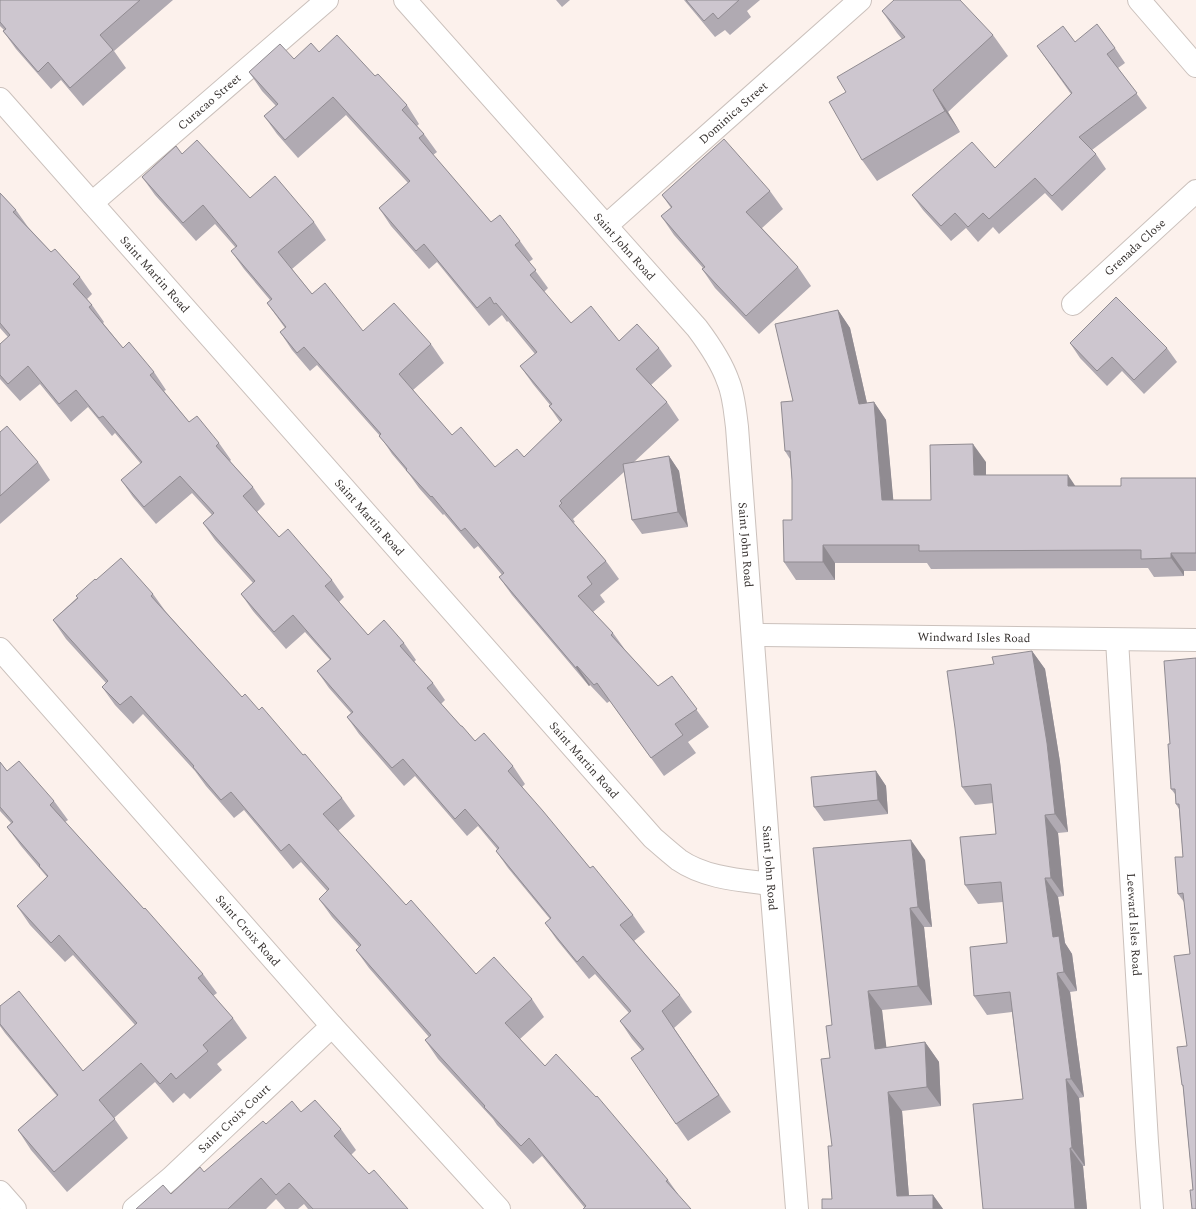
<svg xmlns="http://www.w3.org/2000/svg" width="1196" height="1209" viewBox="0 0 1196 1209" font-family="Spectral,serif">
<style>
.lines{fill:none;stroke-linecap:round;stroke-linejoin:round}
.minor-casing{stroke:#cbc1bc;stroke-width:24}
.tertiary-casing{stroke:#cbc1bc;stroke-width:24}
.minor{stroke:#fff;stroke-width:22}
.tertiary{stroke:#fff;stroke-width:22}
.wall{fill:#b0aab2}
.shaded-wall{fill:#908b91}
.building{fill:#cdc6cf;stroke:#908b91}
.labels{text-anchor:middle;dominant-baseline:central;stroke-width:3.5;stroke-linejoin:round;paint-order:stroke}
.street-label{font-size:12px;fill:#393432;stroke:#fff}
</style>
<rect width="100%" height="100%" fill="#fcf1ec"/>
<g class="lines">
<g class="minor-casing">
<g id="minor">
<path id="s1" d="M405 0 697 328C709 344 721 361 728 381 734 395 735 412 737 427L771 884 797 1209"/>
<path d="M1139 0 1196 66"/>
<path id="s2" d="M0 99 653 838C661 845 670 853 679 860 705 878 740 880 771 884"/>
<path id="s3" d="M92 203 327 0"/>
<path id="s4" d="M607 225 860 0"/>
<path id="s5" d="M1073 304 1196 191"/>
<path id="s6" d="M753 635 1196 640"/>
<path id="s7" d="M1117 640 1147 1142 1152 1209"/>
<path id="s8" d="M0 649 332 1026 499 1209"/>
<path id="s9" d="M134 1209 171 1178 332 1026"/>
</g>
</g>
<g class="tertiary-casing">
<path id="tertiary" d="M0 1192 15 1209"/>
</g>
<use href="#minor" class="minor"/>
<use href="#tertiary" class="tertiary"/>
</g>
<path class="wall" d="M0 0H173L114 51 126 68 83 106 61 80 51 89 16 49 3 31 4 30 0 26Z
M556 0H570L562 7Z
M684 0H760L747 11 751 17 730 35 725 30 715 37Z
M882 11 993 35 1008 56 948 112 960 132 877 181 862 160 846 92 902 39 897 33Z
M1075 42 1115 48 1125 63 1118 68 1147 108 1092 150 1096 154 1106 169 1062 211 1045 193 999 234 993 227 978 242 966 228 951 241 923 210 912 195 995 168 1071 94 1037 46Z
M319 52 375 76 407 105 419 124 417 126 424 134 437 152 433 155 491 222 520 241 533 259 529 262 548 288 544 292 571 323 619 341 659 348 672 366 651 385 667 402 679 420 634 462 669 456 679 471 688 527 642 534 632 520 624 472 573 519 575 522 573 523 606 561 619 579 600 595 605 602 593 612 613 633 626 651 658 686 672 676 709 727 688 742 696 753 664 776 610 701 607 703 590 685 589 686 512 595 499 577 502 575 478 546 474 549 444 514 443 515 419 488 409 474 392 454 380 436 317 365 310 371 292 350 280 332 285 328 267 303 270 300 244 269 231 251 236 248 215 224 196 241 155 195 142 177 182 154 250 198 314 222 326 240 292 269 312 294 363 331 431 344 444 363 413 390 452 435 495 467 524 457 560 422 549 406 550 405 533 384 520 366 535 354 508 321 507 322 502 315 489 326 437 262 429 269 391 226 379 208 408 183 346 115 298 158 277 134 264 116 276 106 262 91 249 72 294 59Z
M770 191 783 209 762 228 798 267 811 286 759 334 715 288 702 269 703 268 674 235 661 216 671 208 662 195Z
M0 193 16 210 28 227 51 252 80 277 92 294 87 299 92 305 104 322 103 323 123 348 154 372 166 390 164 391 189 422 219 443 231 460 230 461 253 487 265 504 257 512 279 537 332 580 344 597 339 602 368 635 404 643 416 660 414 662 433 683 445 700 441 704 461 726 475 741 513 766 525 784 522 787 590 868 633 915 645 932 634 941 680 995 692 1012 674 1028 731 1112 688 1141 676 1124 642 1051 632 1039 620 1021 629 1013 595 974 589 979 557 940 545 923 550 919 508 868 496 851 497 849 478 826 467 836 415 776 404 786 359 734 347 717 351 713 329 688 317 671 330 660 305 632 286 649 253 611 241 594 253 583 215 540 203 523 212 515 192 493 156 524 133 497 121 480 141 464 115 433 112 436 88 407 71 422 40 384 20 401 0 379V344L8 337 0 328Z
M838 310 850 328 867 403 874 402 886 420 893 500H931L986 462V475L1075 486H1121L1196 478V571H1184V576L1154 577 1148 568 931 569 927 563H835V580H796L784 562 792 520V480L790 459 785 451 793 401Z
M1070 343 1167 348 1177 362 1144 394 1122 371 1107 386 1080 358Z
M0 432 38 462 50 480 0 524Z
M96 580 153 594 166 612 242 697 259 710 303 755 342 798 355 816 338 831 406 905 476 974 532 999 544 1017 520 1039 545 1066 668 1180 678 1194 584 1207 542 1156 533 1164 497 1125 493 1119 438 1059 425 1040 429 1037 369 968 356 950 359 947 332 917 319 899 327 891 301 862 293 869 244 810 234 818 206 786 195 771 143 714 133 724 115 705 102 687 106 683 66 639 53 620Z
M1032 651 1045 669 1060 762 1068 832 1058 833 1064 896 1058 897 1065 943 1072 954 1077 991 1070 992 1084 1097 1079 1098 1085 1166H1083L1087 1209H983L1023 1099 1012 1012 987 1015 974 996 1007 943 1003 902 978 904 965 885 996 834 993 803 975 805 962 787 994 664Z
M1196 658 1193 1190 1183 1087 1182 1085 1187 1046 1190 954 1184 902 1178 894 1183 857 1179 809 1176 804 1175 794 1171 789 1170 744Z
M0 762 7 771 54 801 68 820 65 822 203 974 217 993 213 996 233 1018 247 1038 217 1064 222 1070 190 1099 184 1093 173 1103 155 1082 114 1118 128 1138 67 1192 31 1150 18 1130 57 1096 5 1033 0 1026V1006L83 1071 135 1025 73 955 65 962 30 925 17 906 47 877 21 846 7 827 11 823 0 811Z
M876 771 886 786 888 814 824 821 814 807Z
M925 860 932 927H924L932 1005 882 1010 886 1048 925 1042 939 1062 941 1106 902 1111 909 1196 933 1195 943 1209H822L832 1199V1146L830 1058Z
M301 1112 341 1129 356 1150 351 1155 369 1174 408 1209H308L304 1204 298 1209H285L276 1199 266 1209H136L171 1194 204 1172 266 1124Z"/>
<path class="shaded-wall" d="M933 90 948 112 960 132 945 111Z
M838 310 850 328 871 421 859 404Z
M874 402 886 420 895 518 882 500Z
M973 444 986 462V492L974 475Z
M669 456 679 471 688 527 678 512Z
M1068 475 1080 493 1068 486Z
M823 545 835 563V580L823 562Z
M1171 553 1184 571V576L1171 558Z
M1032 651 1045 669 1060 762 1068 832 1055 814Z
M577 666 590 685 589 686 576 668Z
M876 771 886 786 888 814 878 800Z
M1045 815 1058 833 1064 896 1051 878Z
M911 840 925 860 932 927 918 907Z
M1045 878 1058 897 1065 943 1072 954 1077 991 1064 972 1053 937Z
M910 908 924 927 932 1005 918 986Z
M1057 973 1070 992 1084 1097 1071 1079Z
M868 991 882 1010 889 1069 875 1049Z
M925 1042 939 1062 941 1106 927 1087Z
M1066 1079 1079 1098 1085 1166 1072 1148Z
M888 1092 902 1111 910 1209 897 1196Z
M1070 1148 1083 1166 1087 1209H1075Z
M933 1195 943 1209H933Z"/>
<path class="building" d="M0 0H140L100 35 113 50 70 88 48 62 38 72 3 31 6 29 0 22Z
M686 0H739L718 19 713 13 704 21Z
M894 0H960L993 35 933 90 945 111 862 160 829 102 846 92 837 77 905 37 882 11Z
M1097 24 1115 48 1107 54 1137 93 1079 137 1096 154 1052 196 1035 178 989 219 983 213 968 227 955 213 941 226 912 195 972 142 995 168 1072 93 1037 46 1063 26 1075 42Z
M337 35 375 76 378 74 407 105 402 110 424 134 419 138 491 222 500 215 520 241 515 245 536 270 530 275 571 323 591 306 619 341 637 324 659 348 636 369 667 402 560 501 562 503 559 506 606 561 587 577 592 584 578 596 613 633 611 635 658 686 672 676 697 709 675 724 683 735 651 758 597 683 594 685 577 666 576 668 499 577 504 573 465 528 461 531 432 496 431 497 406 470 407 469 379 436 381 434 304 347 297 353 280 332 286 327 267 303 272 299 231 251 237 246 203 205 183 223 142 177 176 146 182 154 197 140 250 198 275 176 314 222 278 252 312 294 325 283 363 331 394 303 431 344 399 374 452 435 461 427 495 467 517 449 524 457 562 420 549 406 552 404 520 366 537 352 496 303 494 304 490 297 477 308 424 244 416 251 379 208 410 181 333 97 285 140 264 116 278 104 249 72 280 44 294 59 311 43 319 52Z
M724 139 770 191 746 212 798 267 746 316 702 269 705 267 661 216 672 207 662 195Z
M0 193 16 210 13 212 51 252 55 249 80 277 73 284 92 305 89 307 123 348 129 342 154 372 150 375 189 422 197 416 219 443 216 446 253 487 243 496 279 537 288 529 332 580 325 586 368 635 384 620 404 643 400 646 433 683 427 688 461 726H462L475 741 484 733 513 766 508 771 543 811 590 868 593 866 633 915 620 925 680 995 662 1011 719 1095 676 1124 631 1058 644 1049 620 1021 631 1011 583 956 577 962 545 923 551 918 496 851 499 848 465 809 455 819 403 759 392 768 347 717 353 712 317 671 331 659 293 615 274 632 241 594 255 581 203 523 214 513 180 476 144 507 121 480 142 462 103 416 99 418 76 390 59 404 28 366 8 384 0 375V344L10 335 0 323Z
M1116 297 1167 348 1134 380 1112 357 1097 371 1070 343Z
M838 310 859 404 874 402 882 500H931L930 445 973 444 974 475H1068V486H1121V478H1196V553H1171V558L1141 559V550H1127L919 551V545H823V562H784L783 520H792V480L790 451H785L781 402 793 401 775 324Z
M7 426 38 462 0 496V432Z
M669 456 678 512 632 520 623 464Z
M121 558 153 594 151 596 242 697 245 694 259 710 262 707 303 755 305 754 342 798 323 814 406 905 411 900 476 974 494 957 532 999 505 1023 545 1066 556 1054 596 1097 597 1096 668 1180 666 1181 691 1209H583L586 1206 529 1138 521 1146 484 1107 485 1106 425 1040 431 1035 356 950 361 945 319 899 329 889 289 844 281 851 231 792 221 800 193 767 194 766 131 696 120 705 102 687 108 681 53 620 78 598 76 596 95 579 96 580Z
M1032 651 1047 743 1055 814 1045 815 1051 878H1045L1053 937 1059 936 1064 972 1057 973 1071 1079H1066L1072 1148H1070L1075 1209H983L973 1104 1023 1099 1010 992 974 996 970 947 1007 943 1001 882 965 885 960 837 996 834 991 784 962 787 955 728 947 671 994 664 992 657Z
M1196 658V1209H1192L1190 1190H1193L1183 1085H1182L1177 1047 1187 1046 1174 956 1190 954 1183 893 1178 894 1175 857H1183L1179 804H1176L1175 789H1171L1168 744H1170L1164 661Z
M19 761 54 801 50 805 144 909 145 908 203 974 198 978 233 1018 203 1045 208 1051 176 1079 171 1073 160 1084 141 1063 99 1100 115 1119 54 1172 18 1130 58 1095 0 1024V1006L19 991 83 1071 137 1023 59 935 51 943 17 906 48 876 39 866 40 865 7 827 13 822 0 807V762L7 771Z
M876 771 878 800 814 807 811 777Z
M911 840 918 907 910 908 918 986 868 991 875 1049 925 1042 927 1087 888 1092 897 1196 933 1195V1209H822V1199H832L828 1146H832L821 1059 830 1058 826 1026 832 1025 813 848Z
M315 1100 341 1129 334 1136 369 1174 374 1170 408 1209H313L289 1183 276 1195 261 1178 228 1209H136L163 1185 171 1194 200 1167 204 1172 263 1121 266 1124 292 1101 301 1112Z"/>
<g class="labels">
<g class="street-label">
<text stroke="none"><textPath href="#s3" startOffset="155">Curacao Street</textPath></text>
<text stroke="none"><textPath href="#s4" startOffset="169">Dominica Street</textPath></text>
<text stroke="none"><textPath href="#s1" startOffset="330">Saint John Road</textPath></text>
<text stroke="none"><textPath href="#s5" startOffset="84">Grenada Close</textPath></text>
<text stroke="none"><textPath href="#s2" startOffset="234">Saint Martin Road</textPath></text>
<text stroke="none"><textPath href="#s2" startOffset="558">Saint Martin Road</textPath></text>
<text stroke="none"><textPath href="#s1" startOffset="666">Saint John Road</textPath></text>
<text stroke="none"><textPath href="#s6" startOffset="221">Windward Isles Road</textPath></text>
<text stroke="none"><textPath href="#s2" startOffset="882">Saint Martin Road</textPath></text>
<text stroke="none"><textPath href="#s1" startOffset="990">Saint John Road</textPath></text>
<text stroke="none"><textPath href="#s7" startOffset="285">Leeward Isles Road</textPath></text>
<text stroke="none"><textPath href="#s8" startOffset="375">Saint Croix Road</textPath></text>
<text stroke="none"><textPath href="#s9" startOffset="135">Saint Croix Court</textPath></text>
</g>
</g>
</svg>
